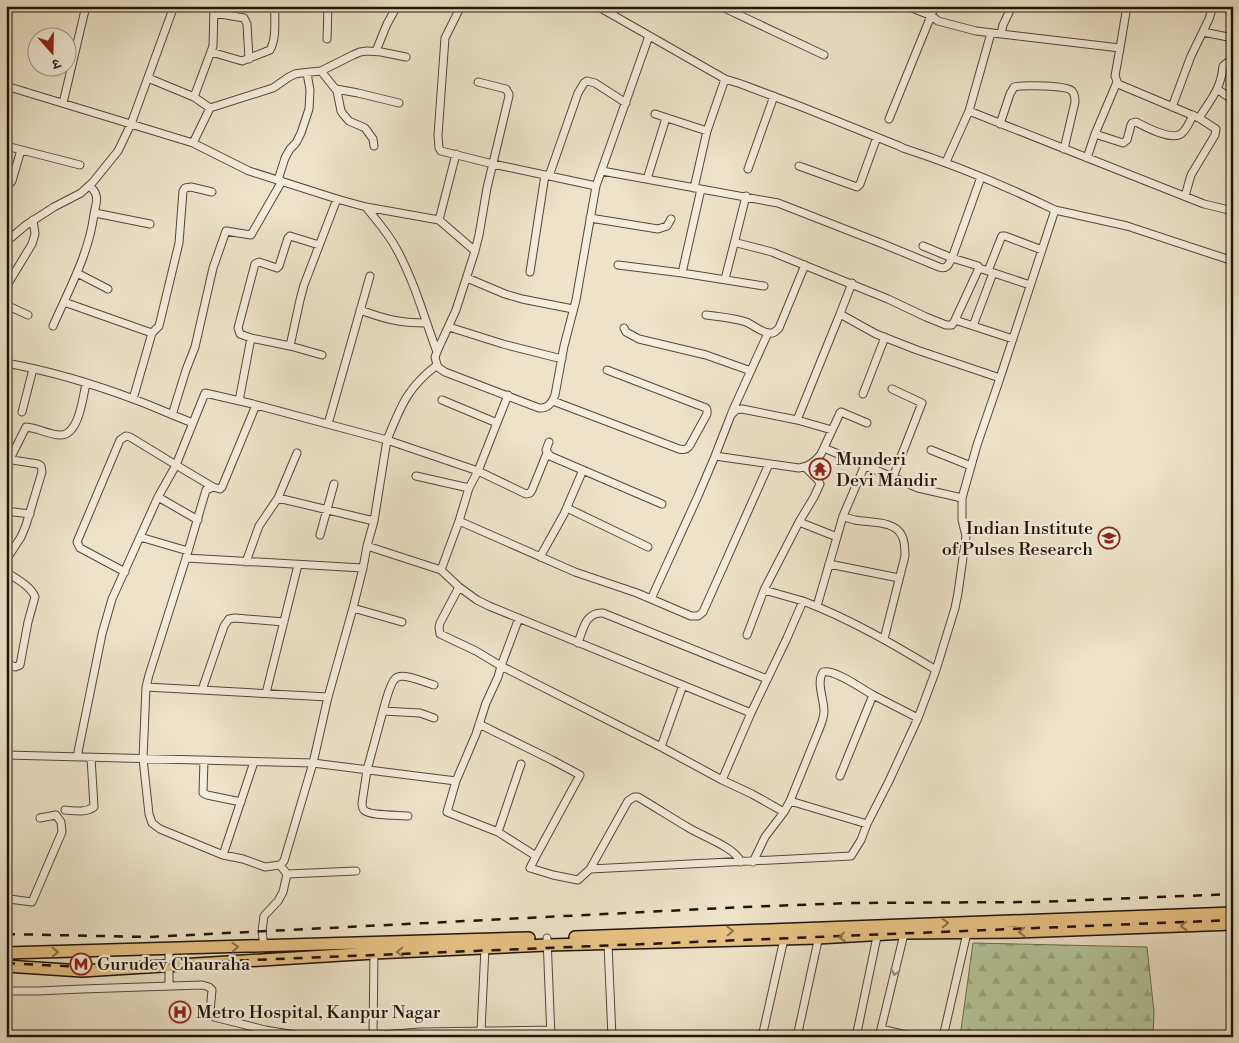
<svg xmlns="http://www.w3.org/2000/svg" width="1239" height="1043" viewBox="0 0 1239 1043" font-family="'Libre Bodoni','Noto Serif Devanagari',serif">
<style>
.forest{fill:url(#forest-firs);stroke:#6a6c50}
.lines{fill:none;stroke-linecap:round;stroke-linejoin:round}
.minor-casing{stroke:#534738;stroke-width:9}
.trunk-casing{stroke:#201308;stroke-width:14}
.minor{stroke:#f3eddb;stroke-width:7}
.trunk{stroke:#e6c284;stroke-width:11}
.rail{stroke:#201308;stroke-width:2.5;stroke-dasharray:9 9;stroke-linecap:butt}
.oneway{stroke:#8d734c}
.oneway2{stroke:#948b7c}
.labels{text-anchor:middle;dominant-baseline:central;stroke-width:4.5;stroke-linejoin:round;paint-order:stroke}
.poi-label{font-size:18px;fill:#201308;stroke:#f3eddb;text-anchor:start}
</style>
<defs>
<pattern id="forest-firs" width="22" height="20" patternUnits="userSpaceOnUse" patternTransform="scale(1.25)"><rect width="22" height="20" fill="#b4c599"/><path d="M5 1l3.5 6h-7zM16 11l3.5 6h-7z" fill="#9aa882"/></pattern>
</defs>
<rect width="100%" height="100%" fill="#ede3c8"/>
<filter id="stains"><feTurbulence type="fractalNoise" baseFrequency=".004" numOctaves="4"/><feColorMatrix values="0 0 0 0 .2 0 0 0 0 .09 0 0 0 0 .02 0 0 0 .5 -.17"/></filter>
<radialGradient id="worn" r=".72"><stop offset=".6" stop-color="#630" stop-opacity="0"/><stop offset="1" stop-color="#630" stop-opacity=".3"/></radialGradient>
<path class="forest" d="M973 943 1147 947 1154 1012 1153 1037H960Z"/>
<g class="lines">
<g class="minor-casing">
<path id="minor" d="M461 6 445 38 438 135 439 148 441 151 493 164 596 186
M597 6 725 79 741 84 802 107 899 146 903 148C955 165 1006 186 1055 210
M720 6 824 55
M907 6 932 16 938 21 976 31 1120 48 1127 6
M214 13 244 18 247 24 249 59
M1203 32 1233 38
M1001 34 1003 25 1012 6
M327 39 328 6
M1120 48 1115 76 1118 84 1199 118 1216 129 1215 135 1191 175 1185 196
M376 51 387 24 397 6
M211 52 242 61 270 50C277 38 274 20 275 6
M321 71 337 91 341 111 343 114 349 121 365 128 373 139 374 146
M148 78 194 97
M478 82 506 89 509 94V96L487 188 479 235 475 251 456 310 439 347 435 357 437 365 439 368 445 372 539 408C548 409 552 403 555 395L564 346 576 300 596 186 649 36
M6 86 193 143 249 171 337 199 366 207 439 220 475 251
M336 89 358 93 399 103
M1217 89 1233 100
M63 103 86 6
M1172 107 1191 56 1209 19 1213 6
M210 108 273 88 289 77 295 74 301 73 321 71 353 55 360 52 367 51 381 52 406 57
M969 111 1204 204 1233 211
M655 114 707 131
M1199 118C1211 99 1221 89 1223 66L1228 62H1233
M889 119 935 6
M1000 124 1010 94 1014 87C1022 85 1067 85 1072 91 1075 94 1075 98 1075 102L1064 149
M1095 134 1123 143 1127 140 1131 125 1132 123 1136 122C1146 127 1173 142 1182 133 1187 129 1190 121 1193 115
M193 143 210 108 194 97 213 46 214 6
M6 146 80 165
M1087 158 1095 134 1117 82
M946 162 969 111 991 33
M799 166 857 187 860 184 877 137
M748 169 774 96
M602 171 778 203 883 244 939 267C947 270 949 264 952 258L975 265 978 266 979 268 1030 285
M549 176 578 93 584 83 587 81 595 83 626 103
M647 179 666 118
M278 180 285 158 290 149 296 143 301 133 309 109 310 90 307 73
M6 187 12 181 21 150
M694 188 707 131 725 79
M701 189 682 273 764 286
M746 196 735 240 737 243 772 252 888 299 926 317 946 325H952L955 320 1013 339
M366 207C376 220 388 233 396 248 414 280 424 317 437 352
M95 213 150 224
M590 218 658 229 667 226 671 219
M439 220 456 154
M6 242 26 225 54 207 81 193 93 182 118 151 131 124 174 6
M923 246 952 258 981 177
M618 265 682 273
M988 271 1001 238 1002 236H1005L1042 250
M530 272 545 175
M77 273 108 289
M467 278 505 294 522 299 573 309
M725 279 735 240
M6 287 32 244 35 234 33 220
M64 302 146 331 152 333 159 326 179 243 183 191 185 188 191 187 212 192
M6 305 28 315
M360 310C385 319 399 323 426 323
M840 314 852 283
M706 315C720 317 734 318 746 322 754 325 760 332 769 333 774 334 776 331 779 328L805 265
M955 320 979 268
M53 326C69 289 89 254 94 214 95 208 98 200 96 195 95 191 92 188 89 186
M973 326 993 273
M449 327 503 344 562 359
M624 328 626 332 639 339 706 355 751 371
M251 338 240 334 238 328 255 264 259 262 277 268 279 266 288 238 290 236 319 245
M290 346 322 355
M6 363C50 371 94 384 136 400 155 407 174 416 193 423
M437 365C407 388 401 406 387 440L478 471 526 494 530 493 532 490 547 453
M1000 378 1055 210 1127 226 1233 261
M892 389 922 403 893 477
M863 394 885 337
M133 399 152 333
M442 400 497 423
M239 401 251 338 290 346 300 300 304 285 337 199
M553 401 679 449C684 450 687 450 690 445L707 414V410L706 408 607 370
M22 412 33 369
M732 412 768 333
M172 415 186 370 195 347 213 268 226 231 251 235 282 181
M797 420 832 430
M328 424 370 276
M549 442 546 450 550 456 662 504
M824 448 918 488 962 498
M931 450 971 466
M6 459 38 464 41 466 42 472 26 525 21 537 6 560
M10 459 26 427C38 428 49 435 60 435 79 436 83 397 86 383
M416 476 469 488
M158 497 198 520
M278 498 297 453
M567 508 648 547
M6 511 30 514
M843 516C847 518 851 519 855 520 869 523 895 520 902 536 905 542 905 549 905 556L884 639
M459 521 469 488 478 471 508 395
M799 522 814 497 820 484 818 480 805 467
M320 535 334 484
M140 537 188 551
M837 537 843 516 865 465
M367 546 441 570 459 521 575 572 637 593 691 616H698L703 612 769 464
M540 557 564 514 583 470
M186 558 206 490 213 487 220 489 222 487 256 405
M246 562 259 526 278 498 374 521
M829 564 899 578
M441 570 459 587 477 600 489 606 751 713
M6 572C15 578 31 586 35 597L28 622 20 665 15 667 6 663
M125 572 80 548 77 542 120 440 126 436 130 437 176 465 213 487
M459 587 440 623 439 627 440 634 476 651 501 666 519 618
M651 599 698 496 715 456
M803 601 764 590 799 522 837 537 817 606
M353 608 402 622
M747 635 764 590
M578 643C583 630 585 612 603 613L767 679
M146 687 328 697
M202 690 224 626 229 619 235 618 284 622
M266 693 298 565
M383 711C385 704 390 682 396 678 403 672 426 683 434 685
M918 718 936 670
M479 724 552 760 580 775 536 856
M661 747 683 685
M6 755 313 763 328 697 353 608 363 568 367 546 374 521 387 440 253 404 205 393 176 465 158 497 112 599 102 634 77 757
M204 760 203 793 207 795 241 802
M722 780 661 747 501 666 498 677 486 703 476 734 456 781 447 812 498 832 536 856 530 868 553 875 578 880 590 869 628 801 634 797H638C655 807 672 818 689 828 704 837 734 847 741 862
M790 801 867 824
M65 810C75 811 85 813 94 807L91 757
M784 812 752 794 722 780 751 713 787 638 803 601C850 619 893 644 936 670L955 608 958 593 966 536 962 520V498L977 445 1000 378 917 350 876 334 840 314 797 420 742 409 736 410 731 415 715 456 799 468C808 467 815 462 821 454L840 413 841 412 867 423
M408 816C400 815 369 816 364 810 362 808 362 805 362 803L367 770 383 711 420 713 434 718
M498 832 521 764
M223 855 254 762
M753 862 765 837 784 812 790 801 820 727C822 722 824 717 824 711 824 699 816 682 823 672 835 669 862 689 873 695L840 776
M280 865 284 861 313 763 456 781
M590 869 851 856 861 840 867 824 889 781 918 718 873 695
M356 871 287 874 280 865 265 867 243 859 223 855 160 829 152 823 149 814 143 759 146 687 149 675 186 558 363 568
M6 900 9 899 32 902 62 832 61 822 56 815 40 818
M547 938 551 1037
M608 944 612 1037
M264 946 262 931 264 916 278 901 283 892 287 874
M169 949V986
M6 991H38L82 989 202 985 209 987 212 990 210 1012 214 1017 265 1030 296 1035 302 1037
M881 1029 915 1037
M481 1031 485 948
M373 1035 374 953
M354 1037 420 1032 551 1030
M762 1037 784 939
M797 1037 819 936
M856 1037 878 932
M879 1037 905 930
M943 1037 967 933"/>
</g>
<g class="trunk-casing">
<path id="trunk" d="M575 937 1233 913
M6 953 529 938
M6 966 82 971 374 953 547 945 818 938 904 933 1017 932 1233 924"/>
</g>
<use href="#minor" class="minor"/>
<use href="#trunk" class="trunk"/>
<path class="rail" d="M6 934 149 937 744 907 852 903 1037 902 1233 894
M6 963 81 967 1233 920"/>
</g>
<defs><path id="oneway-chevron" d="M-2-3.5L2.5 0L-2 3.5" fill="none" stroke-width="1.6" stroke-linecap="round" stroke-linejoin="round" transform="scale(1.25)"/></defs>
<g class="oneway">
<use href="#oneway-chevron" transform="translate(945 923) rotate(-2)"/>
<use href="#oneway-chevron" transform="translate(1184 926) rotate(178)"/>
<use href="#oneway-chevron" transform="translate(730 931) rotate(-2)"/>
<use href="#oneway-chevron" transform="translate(1022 932) rotate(178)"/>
<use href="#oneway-chevron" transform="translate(842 937) rotate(176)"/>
<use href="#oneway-chevron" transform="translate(235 947) rotate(-2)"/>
<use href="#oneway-chevron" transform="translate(55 952) rotate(-1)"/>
<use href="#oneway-chevron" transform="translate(400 952) rotate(178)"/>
</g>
<use class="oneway2" href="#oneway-chevron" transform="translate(895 972) rotate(103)"/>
<defs>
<g id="temple-ring" transform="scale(1.125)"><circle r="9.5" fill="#f3eddb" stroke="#8f2418" stroke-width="1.5"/><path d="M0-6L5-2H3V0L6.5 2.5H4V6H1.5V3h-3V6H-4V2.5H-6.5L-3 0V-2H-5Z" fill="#8f2418"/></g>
<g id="university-ring" transform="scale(1.125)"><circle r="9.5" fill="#f3eddb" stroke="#8f2418" stroke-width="1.5"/><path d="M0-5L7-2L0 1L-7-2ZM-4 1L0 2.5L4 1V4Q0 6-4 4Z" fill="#8f2418"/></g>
<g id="metro-ring" transform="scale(1.125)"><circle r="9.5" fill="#f3eddb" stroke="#8f2418" stroke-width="1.5"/><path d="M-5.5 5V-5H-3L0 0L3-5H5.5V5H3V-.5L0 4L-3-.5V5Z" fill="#8f2418"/></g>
<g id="hospital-ring" transform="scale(1.125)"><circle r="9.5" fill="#f3eddb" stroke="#8f2418" stroke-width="1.5"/><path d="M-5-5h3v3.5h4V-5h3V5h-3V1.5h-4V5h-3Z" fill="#8f2418"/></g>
</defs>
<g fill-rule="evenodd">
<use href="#temple-ring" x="820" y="469"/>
<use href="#university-ring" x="1109" y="538"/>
<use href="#metro-ring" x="81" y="964"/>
<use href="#hospital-ring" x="180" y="1012"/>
</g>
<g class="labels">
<g class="poi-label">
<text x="836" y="459">Munderi<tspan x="836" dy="21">Devi Mandir</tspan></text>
<text x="1093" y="528" text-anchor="end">Indian Institute<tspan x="1093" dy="21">of Pulses Research</tspan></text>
<text x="97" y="964">Gurudev Chauraha</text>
<text x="196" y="1012">Metro Hospital, Kanpur Nagar</text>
</g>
</g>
<rect width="1239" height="1043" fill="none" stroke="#ede3c8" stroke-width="25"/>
<rect x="8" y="8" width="1224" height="1028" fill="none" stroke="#201308" stroke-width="2.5"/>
<rect x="12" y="12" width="1214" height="1018" fill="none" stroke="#201308"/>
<g transform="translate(52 52) rotate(160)"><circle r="24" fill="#f3eddb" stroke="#9f9687"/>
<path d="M0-4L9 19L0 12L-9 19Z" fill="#8f2418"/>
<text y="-8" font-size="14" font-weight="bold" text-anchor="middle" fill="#201308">उ</text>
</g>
<rect width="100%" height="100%" filter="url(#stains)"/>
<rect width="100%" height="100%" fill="url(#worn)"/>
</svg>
